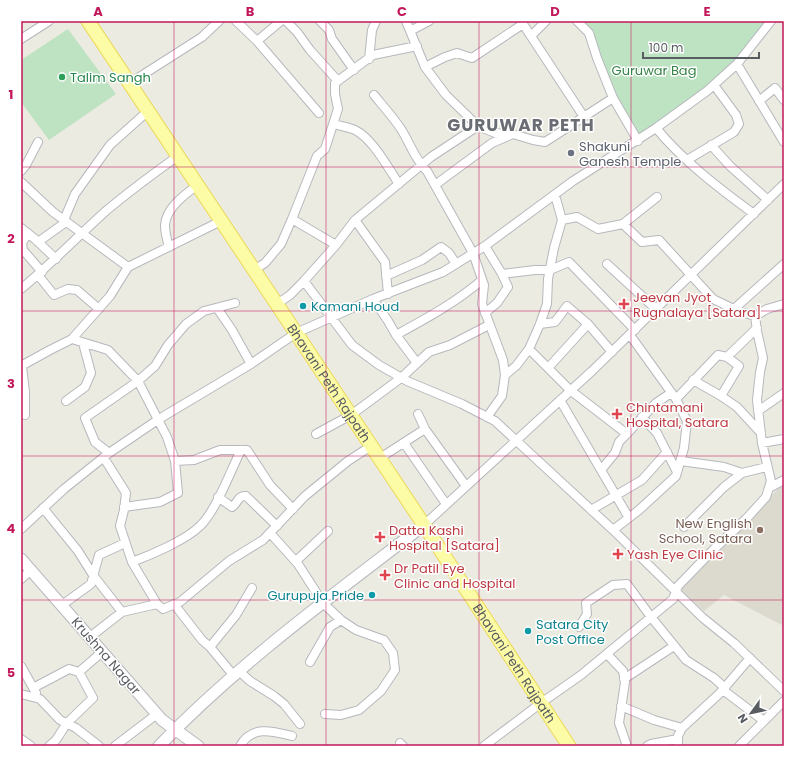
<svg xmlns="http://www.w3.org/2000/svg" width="805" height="767" viewBox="0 0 805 767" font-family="Poppins,sans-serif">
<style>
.education{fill:#dcdacf}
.green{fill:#bee3c3}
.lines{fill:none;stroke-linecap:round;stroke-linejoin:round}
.street-casing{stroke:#b6b8bd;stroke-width:10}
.secondary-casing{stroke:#b7b9bf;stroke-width:13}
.primary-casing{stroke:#ecd95a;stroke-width:15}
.street{stroke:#fff;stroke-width:8}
.secondary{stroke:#fff;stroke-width:11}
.primary{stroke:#fcfba6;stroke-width:13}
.grid{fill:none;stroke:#c2185b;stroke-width:1;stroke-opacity:0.55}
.leisure-dot{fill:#2e9e5b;stroke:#fff;stroke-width:1.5}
.worship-dot{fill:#6b7280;stroke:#fff;stroke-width:1.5}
.health-dot{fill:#e0444e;stroke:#fff;stroke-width:1.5}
.culture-dot{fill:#0f9aa8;stroke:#fff;stroke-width:1.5}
.education-dot{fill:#8d6e63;stroke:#fff;stroke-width:1.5}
.labels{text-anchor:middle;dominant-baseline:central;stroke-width:3;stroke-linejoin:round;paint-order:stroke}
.park-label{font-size:13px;fill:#378246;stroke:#fff}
.leisure-label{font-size:13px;fill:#27864d;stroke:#fff;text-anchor:start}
.worship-label{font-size:13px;fill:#5b616d;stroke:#fff;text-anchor:start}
.health-label{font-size:13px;fill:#be3a42;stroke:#fff;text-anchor:start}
.culture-label{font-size:13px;fill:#0d838f;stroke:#fff;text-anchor:start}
.street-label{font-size:13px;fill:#595c61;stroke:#fff}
.education-label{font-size:13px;fill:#785e54;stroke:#fff;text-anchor:end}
.district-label{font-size:17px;font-weight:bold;letter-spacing:1px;fill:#6a6d73;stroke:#fff}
.neatline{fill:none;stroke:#c2185b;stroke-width:1.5}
.grid-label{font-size:13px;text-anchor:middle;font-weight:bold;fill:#c2185b}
</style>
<rect width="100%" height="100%" fill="#ecebe1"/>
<path class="education" d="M784 486V626L724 595 704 611 680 589 696 571 778 489Z"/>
<path class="green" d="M577 21H770L740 65 638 139 613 98 589 33Z
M68 29 116 94 49 140 21 102V60Z"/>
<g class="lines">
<g class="street-casing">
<path id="street" d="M236 21 257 41 319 113
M286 21 297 32 310 50 338 81
M320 21 329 30 332 39 354 70
M406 21 425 67 446 95 478 126 495 133 511 134
M577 21 589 33 597 58 613 98 638 141
M410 31 429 21
M532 35 546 21
M21 39 49 21
M257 41 281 21
M369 59 372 30 376 21
M737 64 784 142
M425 67 445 57 457 53 472 58 523 24 584 117
M130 83 202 37 219 21
M374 95C383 106 393 117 401 129 410 143 415 160 427 171L473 253 484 285 482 304 503 360 505 375 502 396 487 417
M759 101 775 88 784 100
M334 124C340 126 349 127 355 130 373 139 388 168 399 184
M656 128C683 161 720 189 754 214
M711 145 730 166 768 200
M687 160 734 132 739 124 736 115 714 85
M21 171 26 165 38 142
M21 182 53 212 128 267 221 221
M435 185 492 143 513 134 533 140 545 142 613 98
M292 219 317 156 325 149 338 109 335 94V83L373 55 417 46
M64 220 75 194 110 145 148 111
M355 220 385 262 388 294
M562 220 577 217 598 229 623 224 642 242 659 240 713 299 738 311 755 316
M623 224 657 197
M21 228 35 239 56 259
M28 233 22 243 23 250 42 272
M38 242 66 222
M485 246 502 274 508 287 497 303 485 313
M169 247C167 240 165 233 165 225 166 208 185 194 198 185
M607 264 656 309
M254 270 265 263 281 244 292 219 336 245
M502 274 535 270H550L569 262 635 330
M38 275 54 295 68 289 77 290 99 309
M386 276 422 260 441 247 449 253 456 264
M304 281 352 345 379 365 407 381 462 404 495 421 613 530 703 618 734 643 784 691
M21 289C51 264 78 236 107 210 130 191 154 173 178 156
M373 299 388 321 396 335 417 363
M277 304 290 295 304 281 336 245 355 220 431 157 478 126
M217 308 232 330 251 364
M734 309 784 264
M540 324 555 322 567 306 588 324 612 352
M396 335C427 318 455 303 482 280
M72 339 110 296 128 267
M529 349 570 390 627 434
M21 366 50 350 72 339 108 350 138 381 167 437 175 461 178 493 160 502 124 507
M22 366 25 392V415
M548 368 588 324
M505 375 516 366 529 349 540 324 547 304 548 279 554 248 562 220 555 195
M693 380 721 396 737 407 761 433
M721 396 739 366 727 357
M676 399 718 355 727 357 757 328
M560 400 629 518
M66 401 85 387 91 373 83 343
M758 411 784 393
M418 414 425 429 466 486
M642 417 657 433 677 472
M316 434 351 415 401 378 429 352 450 345 489 325
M404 443 446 504
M762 443 784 439
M109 453 95 442 85 418 138 381 155 366 168 345 186 324 204 311 235 303
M104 458 126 493 124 510 120 526 132 562 157 604 163 609 180 602 229 561 263 540 305 496 348 461 371 446
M380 458 425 429
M175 461 194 460 220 450H247L270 485 293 509
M681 461 724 467 742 473
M601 470 615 453 619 442 656 403 671 393
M769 488 784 480
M218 497 232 507C238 503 238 495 246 496L277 526
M43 508 78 551 93 575 122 612
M591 510 642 480 667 452
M424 525 592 371 784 184
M684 527 724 487 742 473 767 467
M21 529 64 489 109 453 159 419 251 364 296 333 373 299 443 272 485 246 573 181 656 128 707 91 737 64 771 21
M613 530 639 510 676 476 684 448 687 421 676 399 630 335
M270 533 298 564 323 603 341 620 356 630 384 640 393 653 395 670 381 691 359 710 341 715 325 714
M296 561 328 531
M132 562C151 555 186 540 200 526 216 511 231 470 241 450
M21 579 31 570
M174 604 202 640 210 647 234 676
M62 605 91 584 99 555 125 543
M579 627 587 614 586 603 613 585 627 584 651 617 686 660 714 678 725 688
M90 637 122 612 157 604
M210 647 236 615 252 588
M607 654 623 671 625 682 619 723 627 746
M310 662 330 627 341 620
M21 666 36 693
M240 672 250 681 274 696 284 704 300 724
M624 679 674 646
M33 688 69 669 79 672
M723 690 764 721
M21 694 40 699 60 720 76 728 99 746
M621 706 654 720 682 728
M21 739 31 746
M400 743 403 746
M49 746 56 740 67 723 93 698 79 672 102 652
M115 746 157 714
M240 746C252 725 272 731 292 736
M484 746 541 703 581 675 673 599 678 586 712 551 746 519 766 497 771 481 762 443 757 400 760 372 763 358 757 331 755 316 767 309 784 304
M647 746 651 744 678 739
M678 746V736L682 728 719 694 750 658
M739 746 784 701"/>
</g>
<g class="secondary-casing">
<path id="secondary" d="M21 559 162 720 198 746
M159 746C239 663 333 595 424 525"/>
</g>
<g class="primary-casing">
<g id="primary">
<path id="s1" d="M88 21 424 525 569 746"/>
</g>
</g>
<use href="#street" class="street"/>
<use href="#secondary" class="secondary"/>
<use href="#primary" class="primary"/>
</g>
<path class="grid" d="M174 21V746M326 21V746M479 21V746M631 21V746M21 167H784M21 311H784M21 456H784M21 600H784"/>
<circle class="leisure-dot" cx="62" cy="77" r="4"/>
<circle class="worship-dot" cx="571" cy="153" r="4"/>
<g class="health-dot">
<path d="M622 298h4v4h4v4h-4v4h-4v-4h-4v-4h4z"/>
<path d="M615 408h4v4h4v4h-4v4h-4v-4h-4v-4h4z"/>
<path d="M378 531h4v4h4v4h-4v4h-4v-4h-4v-4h4z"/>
<path d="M616 548h4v4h4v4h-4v4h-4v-4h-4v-4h4z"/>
<path d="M383 569h4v4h4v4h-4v4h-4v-4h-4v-4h4z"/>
</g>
<g class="culture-dot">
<circle cx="303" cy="306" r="4"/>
<circle cx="372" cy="595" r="4"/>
<circle cx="528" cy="631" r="4"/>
</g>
<circle class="education-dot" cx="760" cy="530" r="4"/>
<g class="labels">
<g class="park-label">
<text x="654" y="70">Guruwar Bag</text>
</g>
<g class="leisure-label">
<text x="70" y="77">Talim Sangh</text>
</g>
<g class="worship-label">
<text x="579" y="146">Shakuni<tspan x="579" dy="15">Ganesh Temple</tspan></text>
</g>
<g class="health-label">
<text x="633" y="297">Jeevan Jyot<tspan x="633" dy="15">Rugnalaya [Satara]</tspan></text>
<text x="626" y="407">Chintamani<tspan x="626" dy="15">Hospital, Satara</tspan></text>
<text x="389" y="530">Datta Kashi<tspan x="389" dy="15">Hospital [Satara]</tspan></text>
<text x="627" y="554">Yash Eye Clinic</text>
<text x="394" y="568">Dr Patil Eye<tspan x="394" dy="15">Clinic and Hospital</tspan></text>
</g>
<g class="culture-label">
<text x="311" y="306">Kamani Houd</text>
<text x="364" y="595" text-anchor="end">Gurupuja Pride</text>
<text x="536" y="624">Satara City<tspan x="536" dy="15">Post Office</tspan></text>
</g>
<g class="street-label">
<text stroke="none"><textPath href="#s1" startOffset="435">Bhavani Peth Rajpath</textPath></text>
<text transform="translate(106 656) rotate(49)">Krushna Nagar</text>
<text stroke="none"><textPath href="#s1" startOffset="771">Bhavani Peth Rajpath</textPath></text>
</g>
<g class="education-label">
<text x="752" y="523">New English<tspan x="752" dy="15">School, Satara</tspan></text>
</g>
<g class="district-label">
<text x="521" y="125">GURUWAR PETH</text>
</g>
</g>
<rect width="805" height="767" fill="none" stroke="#ffffff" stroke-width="44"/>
<g transform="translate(751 713) rotate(237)" stroke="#ffffff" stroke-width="3" paint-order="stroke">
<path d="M0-3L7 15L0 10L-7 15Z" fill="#595c61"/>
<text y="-6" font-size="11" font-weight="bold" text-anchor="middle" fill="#595c61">N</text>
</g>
<path d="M643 52v6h116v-6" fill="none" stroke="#595c61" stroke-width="2"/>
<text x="649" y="52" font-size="12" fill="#595c61" stroke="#ffffff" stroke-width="3" paint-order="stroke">100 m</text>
<rect x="22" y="22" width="761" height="723" class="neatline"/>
<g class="grid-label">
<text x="98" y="16">A</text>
<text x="250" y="16">B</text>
<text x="402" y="16">C</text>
<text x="555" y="16">D</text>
<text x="707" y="16">E</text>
<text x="11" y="99">1</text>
<text x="11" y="243">2</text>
<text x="11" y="388">3</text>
<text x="11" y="533">4</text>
<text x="11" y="677">5</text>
</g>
</svg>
